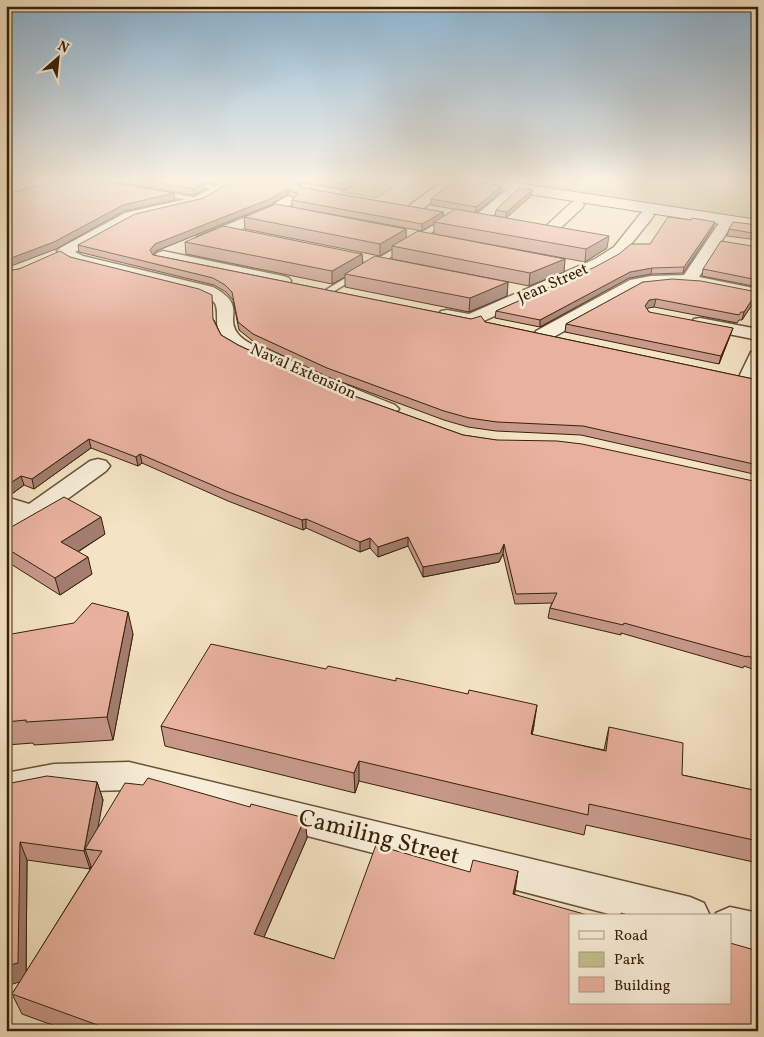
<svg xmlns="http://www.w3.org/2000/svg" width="764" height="1037" viewBox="0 0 764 1037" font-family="Vollkorn,serif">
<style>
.green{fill:#c4c18f;stroke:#7e724a}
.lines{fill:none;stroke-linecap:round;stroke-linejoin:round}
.service-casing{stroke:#675236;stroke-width:3}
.minor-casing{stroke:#675236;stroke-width:3}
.secondary-casing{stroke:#382206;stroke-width:2}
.service{fill:#f8edd9;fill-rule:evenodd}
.minor{fill:#f8edd9;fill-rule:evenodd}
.secondary{fill:#f8edd9;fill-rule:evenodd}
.wall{fill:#c8998a;stroke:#382206;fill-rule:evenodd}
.shaded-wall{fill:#a37d70;stroke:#382206}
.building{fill:#e9b2a0;stroke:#382206}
.labels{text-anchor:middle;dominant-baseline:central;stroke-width:5;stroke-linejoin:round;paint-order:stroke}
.far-street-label{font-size:16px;fill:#382206;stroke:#f8edd9}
.near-street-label{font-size:24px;fill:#382206;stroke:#f8edd9}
</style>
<rect width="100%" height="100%" fill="#f4e3c4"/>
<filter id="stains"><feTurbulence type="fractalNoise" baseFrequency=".004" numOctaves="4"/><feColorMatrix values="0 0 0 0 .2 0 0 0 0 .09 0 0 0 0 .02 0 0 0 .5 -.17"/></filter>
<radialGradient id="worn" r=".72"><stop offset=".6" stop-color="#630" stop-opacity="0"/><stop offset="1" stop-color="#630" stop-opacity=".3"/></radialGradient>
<path class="green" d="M361 181H404L376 198 342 192Z
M494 181H758V221Z"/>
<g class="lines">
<g class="service-casing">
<path id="service" d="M172 181H190L226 189 223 191Z
M157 191 199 198 202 200 199 202 155 194 154 193Z
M445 218 452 220 331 293 324 291Z"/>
</g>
<g class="minor-casing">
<path id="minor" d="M225 181H242L204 203 135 219 75 252 83 256 213 287C248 306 224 316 238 334 246 344 264 349 275 354 315 372 354 389 395 405L399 409 395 413 388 415 381 413C341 399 303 382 265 364 252 357 235 352 224 342 212 329 221 310 214 302 211 299 205 297 201 295L72 262 63 258 57 251 60 248 125 213 195 197Z
M302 181H317L281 213 207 243H197L194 240 197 237 271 207Z
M443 181H453L455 184 420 211H410L408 208 410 205Z
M510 190 515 191 517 194 515 197 485 222H475L473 219 475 216 505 191Z
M577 201 582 202 584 205 582 208 554 234H544L542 231 544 228 572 202Z
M647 211 652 212 654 215 652 218 624 253 607 265 477 324C466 327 452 322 441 319L438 315 441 311 447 310 469 314 595 259 614 247 642 212Z
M724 222 729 223 731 226 699 277 758 289V299C720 291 680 279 641 288L550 339 543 341 536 339 534 335 536 331 630 280 651 276 684 275 719 223Z
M163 251 283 276 289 278 291 281 289 284 283 286 157 259 155 256 157 253Z
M700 318 758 329V340L694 327 691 323 694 319Z
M758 350V379L755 383 748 385 741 383 738 379 751 352Z
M98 459 106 461 110 466 106 471 15 537 6 539V519L13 515 6 512V497L29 504 90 461Z
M129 762 690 897 704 903 710 916H617L129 790 54 792 6 802V773L54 764Z
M730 907 758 913V951L730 945V916H715L716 913Z"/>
</g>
<g class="secondary-casing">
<path id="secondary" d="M465 181H503L758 220V230L472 185Z"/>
</g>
<use href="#service" class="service"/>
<use href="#minor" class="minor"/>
<use href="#secondary" class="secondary"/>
</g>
<path class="wall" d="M109 181H196L205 189 194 195Z
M201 181H220L214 185Z
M232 181H359L345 190 303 183 300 186 303 188 443 212V216L607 248 585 262 434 234V224L422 231 292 207V200L294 198 288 195 270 205 156 251 153 255 485 322 758 380V475L581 435 496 431 468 427 444 420 328 377 254 342 239 330 233 300 226 292 214 285 79 252 78 245 204 198Z
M532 190 531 196 506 218 495 216 496 210Z
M501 192 475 213 431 205V199Z
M244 217 406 229V238L565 259 564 272 529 286 392 259V249L380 256 245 229Z
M758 225V240L727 236 729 229Z
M713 228 683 273 651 274 629 278 540 327 495 318 496 311 650 244Z
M185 242 362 254 363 263 508 282 507 296 469 312 345 287V277L332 284 186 254Z
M758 247V287L702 276 703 269Z
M70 257 214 320 221 335 238 345 326 386 463 435 758 482V671L744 666 743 668 621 633V635L548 618 550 608 552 603 515 604 503 554 499 562 423 577 408 546 378 557 370 548 360 552 306 528 303 530 228 501 142 463 138 466 91 448 34 489 24 485 9 496H6V271L19 269Z
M643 282 755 300 742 320H739L737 323 654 307 648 308 647 309 649 312 730 336 719 364 565 332 566 324Z
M6 530 105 534 78 552 92 574 60 595 6 561Z
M133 634 113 740 34 745 33 743 6 745V635Z
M534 725 532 735 604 750 609 727 682 775 757 791 758 790V863L586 825 584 835 359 781 355 793 165 746 161 726Z
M97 782 103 800 97 829 250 807 305 818 307 838 264 937 334 959 515 894 758 1031H69L22 1014 12 994 20 982 6 784ZM27 860 90 869 91 866V868L26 972Z"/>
<path class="shaded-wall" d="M214 181H220L214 185Z
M297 181H303V183L295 190V183Z
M349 181H359L345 190V184Z
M204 183 205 189 194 195 193 189Z
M502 186 501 192 475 213 476 207Z
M288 189V195L270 205 156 251 151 257 150 250 155 244Z
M532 190 531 196 506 218 507 212Z
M174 193 175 200 124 211 56 249 6 268V260L123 205Z
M443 212V219L434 222V224L422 231V224Z
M715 222 713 228 683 273 684 267Z
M406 229V241L392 246V249L380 256V244Z
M609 236 607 248 585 262 586 249Z
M362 254 363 266 345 274V277L332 284V271Z
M565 259 564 272 529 286 530 273Z
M652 268 651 274 629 278 540 327V320L630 272Z
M508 282 507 296 469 312 470 298Z
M757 292 755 300 742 320 744 312Z
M656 299 654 307 648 308 643 314 645 306 649 300Z
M733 328 730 336 719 364 721 356Z
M89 439 91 448 34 489 32 479Z
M140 454 142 463 138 466 136 457Z
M21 476 24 485 9 496 6 486Z
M101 517 105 534 66 559 61 542Z
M306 519V528L303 530 302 520Z
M408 537V546L378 557V547Z
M370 538V548L360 552V542Z
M504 544 503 554 499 562 423 577V567Z
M88 557 92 574 60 595 55 578Z
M128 612 133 634 113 740 107 717Z
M537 705 534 725 528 755 531 734Z
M359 761V781L355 793 354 773Z
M97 782 103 800 94 850 85 849 91 866 90 869 84 851Z
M305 818 307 838 257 953 254 934Z
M20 842 27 860 26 980 6 986V966Z
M518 871 515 892 510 914 513 894Z"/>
<path class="building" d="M57 181H104L174 193 123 205 54 242 6 260V194Z
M147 181H196L204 183 193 189Z
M232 181H297L295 183 303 188 443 212 422 224 292 200 298 194 288 189 270 199 155 244 150 250 153 255 471 319 481 316 485 322 758 380V465L583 426 497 422 469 418 444 411 327 368 253 334 238 322 232 292 225 285 213 278 78 245 135 214 204 198Z
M330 181H349L345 184Z
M454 181H473L502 186 476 207 431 199Z
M519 188 532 190 507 212 496 210Z
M276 204 406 229 380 244 244 217Z
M455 209 609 236 586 249 434 222Z
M668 217 691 220 692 218 715 222 684 267 652 268 630 272 540 320 496 311 595 267 619 254 631 244H650Z
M733 222 758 225V234L729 229Z
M223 226 362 254 332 271 185 242Z
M418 231 565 259 530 273 392 246Z
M721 241 758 247V280L703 269Z
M60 251 70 257 199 289 212 295 213 319 221 335 238 345 326 386 463 435 497 440 557 441 582 444 758 482V659L747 656V657L624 623 623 625 550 608 557 593 516 594 504 544 500 553 423 567 408 537 378 547 370 538 360 542 306 519 302 520 226 491 140 454 136 457 89 439 32 479 21 476 6 486V271L19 269Z
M375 256 508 282 470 298 345 274Z
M672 279 701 281 757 292 744 312H741L739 315 656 299 649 300 645 306 649 312 733 328 721 356 566 324 643 282Z
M64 497 101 517 61 542 88 557 55 578 6 548V530Z
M92 603 128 612 107 717 26 722V720L6 722V635L74 623Z
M211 644 326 669 328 666 396 681V678L468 694 469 690 537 705 531 734 606 751 609 727 683 743 682 775 758 791V841L589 804 588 815 359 761 354 773 161 726Z
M47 776 97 782 84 851 20 842 18 963 6 966V784Z
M148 778 250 807 251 804 305 818 254 934 334 959 376 845 470 872 473 860 518 871 513 894 591 916H570V1003H730V943L758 951V1031H130L126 1029V1031H114L12 994 102 851 85 849 125 783 143 785Z
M621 913 632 916H621Z"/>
<linearGradient id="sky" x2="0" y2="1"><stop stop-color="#8bb7d8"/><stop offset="0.55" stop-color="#faf2e4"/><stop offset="1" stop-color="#faf2e4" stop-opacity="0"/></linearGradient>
<rect width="764" height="327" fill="url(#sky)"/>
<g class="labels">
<g class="far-street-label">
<text transform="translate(553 284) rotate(-24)">Jean Street</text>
<text transform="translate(303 372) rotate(24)">Naval Extension</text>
</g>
<g class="near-street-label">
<text transform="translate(379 838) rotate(14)">Camiling Street</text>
</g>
</g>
<rect width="764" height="1037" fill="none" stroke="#f4e3c4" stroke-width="25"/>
<rect x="8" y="8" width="749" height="1022" fill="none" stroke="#382206" stroke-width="2.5"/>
<rect x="12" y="12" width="739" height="1012" fill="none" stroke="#382206"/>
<rect x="569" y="914" width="162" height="90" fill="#f8edd9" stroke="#ab9c85"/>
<rect x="579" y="931" width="25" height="8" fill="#f8edd9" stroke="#ab9c85"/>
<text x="614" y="940" font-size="15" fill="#382206">Road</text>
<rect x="579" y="952" width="25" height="15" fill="#c4c18f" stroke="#ab9c85"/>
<text x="614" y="964" font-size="15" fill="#382206">Park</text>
<rect x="579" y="977" width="25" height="15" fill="#e9b2a0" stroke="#ab9c85"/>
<text x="614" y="990" font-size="15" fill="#382206">Building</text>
<g transform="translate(58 58) rotate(27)" stroke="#f8edd9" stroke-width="4" paint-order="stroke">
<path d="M0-4L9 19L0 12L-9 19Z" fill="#382206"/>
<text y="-8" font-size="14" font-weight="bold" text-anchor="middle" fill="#382206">N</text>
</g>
<rect width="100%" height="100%" filter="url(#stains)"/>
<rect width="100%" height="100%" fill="url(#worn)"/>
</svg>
